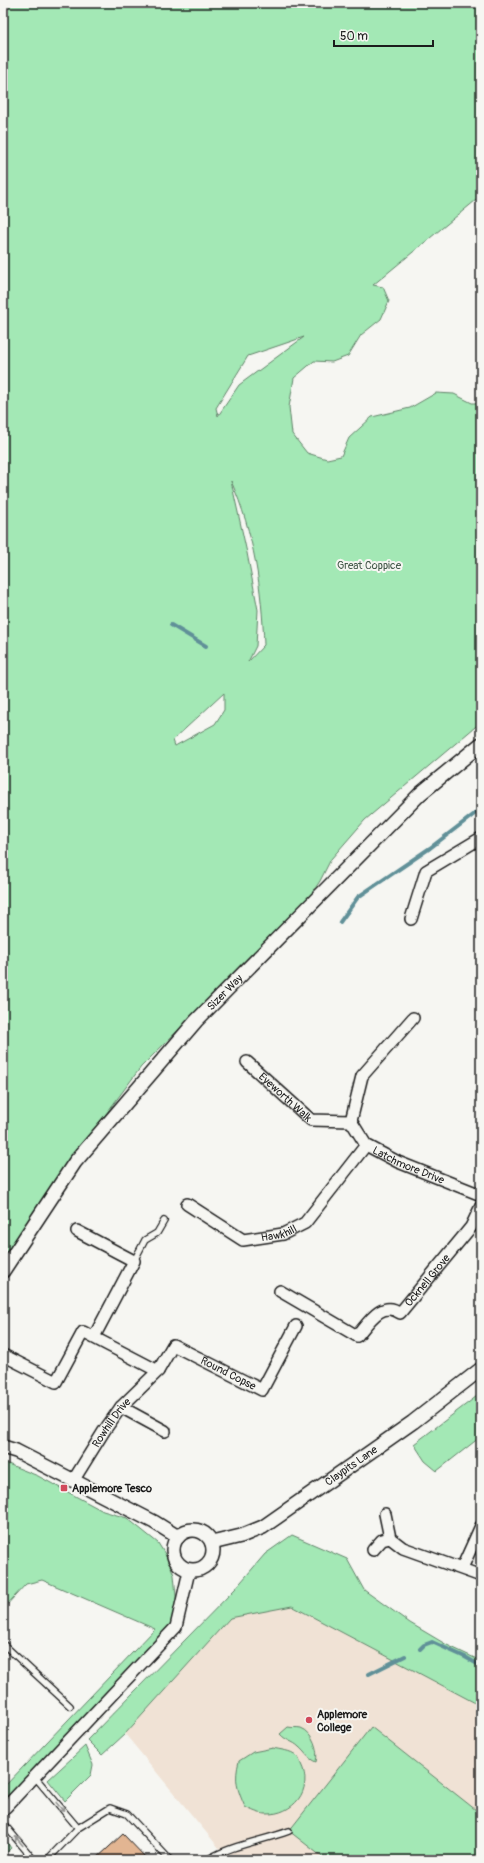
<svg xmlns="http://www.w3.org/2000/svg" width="484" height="1863" viewBox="0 0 484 1863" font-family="Pangolin,sans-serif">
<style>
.built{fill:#f0e2d5}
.green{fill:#a3e8b5;stroke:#608268;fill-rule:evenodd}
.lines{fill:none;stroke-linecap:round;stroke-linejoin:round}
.stream{stroke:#609098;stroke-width:4}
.building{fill:#e2b592;stroke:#1c1c1c}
.service-casing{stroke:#1c1c1c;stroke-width:8}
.minor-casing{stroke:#1c1c1c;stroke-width:14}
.tertiary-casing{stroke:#1c1c1c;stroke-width:16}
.service{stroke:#f6f6f2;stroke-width:5.5}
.minor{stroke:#f6f6f2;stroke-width:11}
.tertiary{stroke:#f6f6f2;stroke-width:13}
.oneway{stroke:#949492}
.poi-dot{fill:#d1495b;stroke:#f6f6f2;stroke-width:1.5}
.labels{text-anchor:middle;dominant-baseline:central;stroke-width:4;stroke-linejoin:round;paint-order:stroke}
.park-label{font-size:11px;fill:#44594a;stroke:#f6f6f2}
.street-label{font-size:11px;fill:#1c1c1c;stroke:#f6f6f2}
.poi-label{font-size:11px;font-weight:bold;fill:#1c1c1c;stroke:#f6f6f2;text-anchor:start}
</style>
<rect width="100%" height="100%" fill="#f6f6f2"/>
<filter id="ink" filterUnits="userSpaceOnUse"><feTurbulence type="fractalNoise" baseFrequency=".025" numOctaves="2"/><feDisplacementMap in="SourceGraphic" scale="8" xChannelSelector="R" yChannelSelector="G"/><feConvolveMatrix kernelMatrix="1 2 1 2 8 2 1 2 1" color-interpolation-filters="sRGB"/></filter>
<g filter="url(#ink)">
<path class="built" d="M292 1606 481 1706V1860H229L125 1734 230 1617Z"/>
<path class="green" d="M3 3H481V196L373 285 383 287 389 301 381 319 361 335 348 356 332 362 314 361 294 378 289 407 292 434 307 453 327 459 341 456 349 438 372 417 410 408 436 393 454 394 472 403H481V722L365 820 331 859 320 881 304 905 141 1067 91 1134 3 1265ZM304 337 239 385 218 416 216 408 248 356ZM231 481C254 532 262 590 264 645L248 662 256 646 258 610 247 553ZM224 693V710L215 724 175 746 173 740Z
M481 1393V1438H479L437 1471 425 1461 414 1444Z
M3 1462 38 1476 103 1511 127 1518 158 1543 168 1559 174 1575 177 1606 169 1631 109 1690 3 1803V1788L155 1629 42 1580 26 1584 3 1609Z
M292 1535 347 1559 364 1590 410 1623 447 1645 481 1661V1706L292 1606 230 1618 125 1734 102 1755 87 1740 235 1589 265 1554Z
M288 1727C292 1728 297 1727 301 1728 313 1732 319 1751 316 1762 308 1759 305 1752 299 1747 293 1741 286 1741 280 1734Z
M371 1727 481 1814V1860H326L289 1831Z
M85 1746 93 1765 91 1775 65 1801 48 1780Z
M273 1748C280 1750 291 1750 297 1756 299 1758 300 1762 301 1764 314 1790 293 1815 266 1814 259 1814 251 1810 245 1807 237 1789 234 1780 239 1761L253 1752Z
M3 1837 11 1848 3 1856Z"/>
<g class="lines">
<path class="stream" d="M171 625 206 646
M340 922 358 897 430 848 481 809
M420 1649 424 1645 432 1642 465 1657 481 1666
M369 1674 405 1656"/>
</g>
<path class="building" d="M123 1834 148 1860H95Z"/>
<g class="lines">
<g class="service-casing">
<path id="service" d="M134 1261 145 1240 157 1233 164 1221
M3 1644 70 1706
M35 1777 78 1828 47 1860
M3 1823 34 1860
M78 1828 110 1808 127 1814 170 1860
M207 1860C231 1845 262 1841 289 1831"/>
</g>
<g class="minor-casing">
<g id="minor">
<path d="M411 919 426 871 481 838"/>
<path id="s1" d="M413 1018 362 1076 351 1121 366 1145 398 1162 481 1195"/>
<path id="s2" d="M247 1062 311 1120 351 1121"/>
<path id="s3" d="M187 1204 243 1240 283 1234 305 1223 366 1145"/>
<path d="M77 1231 134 1261 94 1337"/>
<path id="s4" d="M280 1291 357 1336C368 1323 382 1299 400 1313L471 1227 481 1206"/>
<path d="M3 1355 56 1382 83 1332 158 1371"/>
<path d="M121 1407 165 1431"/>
<path id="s5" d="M73 1481 104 1431 121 1407 158 1371 173 1345 262 1390 296 1326"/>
<path d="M385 1514 390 1538 403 1548 481 1576"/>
<path d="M373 1550 382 1540 390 1538"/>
<path d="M462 1568 481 1526"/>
<path d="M3 1810 176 1627 189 1571"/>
</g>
</g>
<g class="tertiary-casing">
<g id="tertiary">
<path id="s6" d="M3 1271 75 1162 196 1021 420 794 481 744"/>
<path d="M3 1447 16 1451 154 1522 178 1537"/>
<circle cx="193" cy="1550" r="20"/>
<path id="s7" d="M212 1543 241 1536 263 1527 413 1422 481 1369"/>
</g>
</g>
<use href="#service" class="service"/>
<use href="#minor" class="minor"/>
<use href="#tertiary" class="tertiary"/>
</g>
<defs><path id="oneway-shaft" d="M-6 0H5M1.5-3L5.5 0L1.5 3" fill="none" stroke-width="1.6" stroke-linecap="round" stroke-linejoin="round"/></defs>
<g class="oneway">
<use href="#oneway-shaft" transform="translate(60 1807) rotate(50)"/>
<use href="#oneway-shaft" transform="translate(19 1841) rotate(-130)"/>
</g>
</g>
<g class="poi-dot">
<rect x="60" y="1484" width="8" height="8" rx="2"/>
<circle cx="309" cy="1720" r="4"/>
</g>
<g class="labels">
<g class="park-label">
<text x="369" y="565">Great Coppice</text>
</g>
<g class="street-label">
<text stroke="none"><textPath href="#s6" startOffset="357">Sizer Way</textPath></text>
<text stroke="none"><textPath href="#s2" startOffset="52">Eyeworth Walk</textPath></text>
<text stroke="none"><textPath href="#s1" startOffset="199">Latchmore Drive</textPath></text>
<text stroke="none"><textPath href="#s3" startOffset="103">Hawkhill</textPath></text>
<text stroke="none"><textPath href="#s4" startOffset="187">Ocknell Grove</textPath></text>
<text stroke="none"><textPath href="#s5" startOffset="232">Round Copse</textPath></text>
<text stroke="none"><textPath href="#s5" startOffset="70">Rowhill Drive</textPath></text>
<text stroke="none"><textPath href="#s7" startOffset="161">Claypits Lane</textPath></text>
</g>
<g class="poi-label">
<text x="72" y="1488">Applemore Tesco</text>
<text x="317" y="1714">Applemore<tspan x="317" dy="13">College</tspan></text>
</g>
</g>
<rect width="484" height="1863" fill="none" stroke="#f6f6f2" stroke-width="16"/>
<rect x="8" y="8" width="468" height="1847" fill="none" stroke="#1c1c1c" stroke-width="1.5" filter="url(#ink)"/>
<path d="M334 40v6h99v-6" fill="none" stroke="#1c1c1c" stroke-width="2"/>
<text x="340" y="40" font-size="12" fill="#1c1c1c" stroke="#f6f6f2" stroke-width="3" paint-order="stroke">50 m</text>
</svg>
